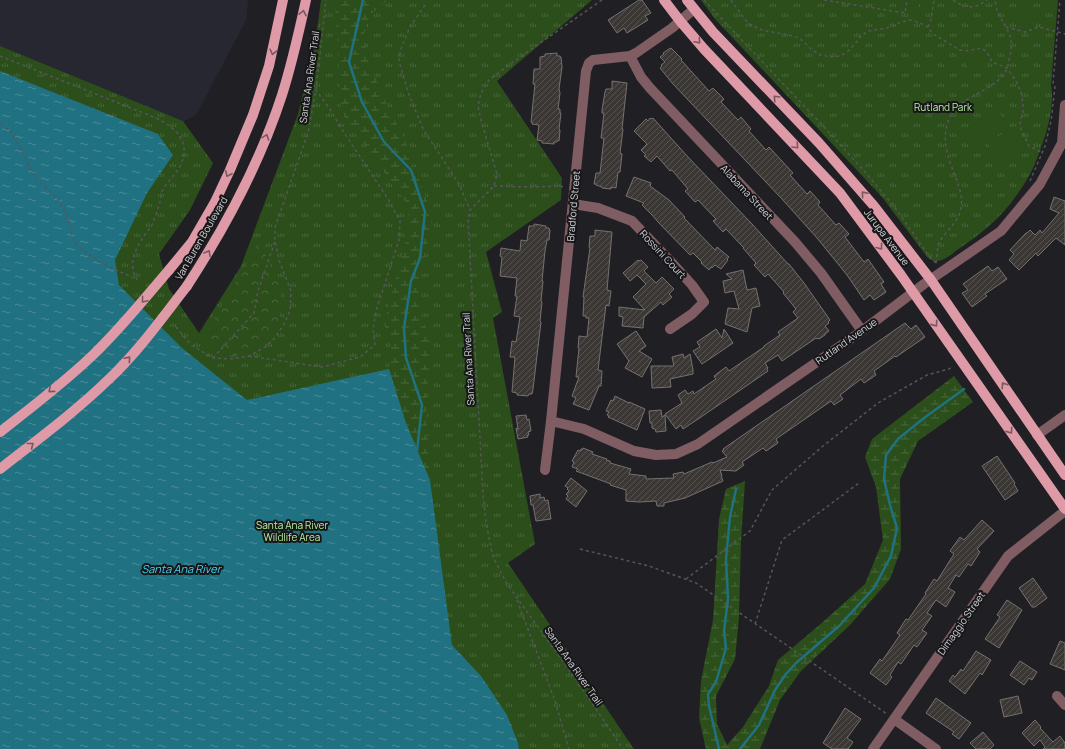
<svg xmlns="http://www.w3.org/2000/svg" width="1065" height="749" viewBox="0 0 1065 749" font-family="Manrope,sans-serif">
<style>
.built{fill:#272731}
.grass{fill:url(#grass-tufts)}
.forest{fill:url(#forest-crowns)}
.wetland{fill:url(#wetland-marsh)}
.pitch{fill:#2b4e1a}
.water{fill:url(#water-ripples)}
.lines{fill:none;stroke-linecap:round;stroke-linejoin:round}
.stream{stroke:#207181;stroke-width:2.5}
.building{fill:url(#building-hatch);stroke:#76716f}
.path{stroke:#56565a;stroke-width:1.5;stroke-dasharray:3 3;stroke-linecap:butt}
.minor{stroke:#7f5d63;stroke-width:10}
.major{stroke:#de9aa7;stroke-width:10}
.major-bridge{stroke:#de9aa7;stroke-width:10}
.oneway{stroke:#7a5860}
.labels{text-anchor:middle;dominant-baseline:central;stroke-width:4;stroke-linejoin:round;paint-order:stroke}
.street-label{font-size:10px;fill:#d3d4d6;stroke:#17171a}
.park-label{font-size:10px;fill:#b5f29d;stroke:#17171a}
.water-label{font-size:11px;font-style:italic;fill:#40d7f5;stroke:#17171a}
</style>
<defs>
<pattern id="grass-tufts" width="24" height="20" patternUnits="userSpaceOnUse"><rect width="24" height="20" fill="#2b4e1a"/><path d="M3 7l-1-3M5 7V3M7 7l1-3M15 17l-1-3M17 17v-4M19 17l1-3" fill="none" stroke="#49673b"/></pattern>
<pattern id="forest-crowns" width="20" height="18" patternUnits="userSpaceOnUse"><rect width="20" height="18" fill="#2b4e1a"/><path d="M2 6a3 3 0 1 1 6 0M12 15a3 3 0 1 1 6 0" fill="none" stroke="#49673b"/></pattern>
<pattern id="wetland-marsh" width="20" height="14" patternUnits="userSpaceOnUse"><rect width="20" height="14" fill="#2b4e1a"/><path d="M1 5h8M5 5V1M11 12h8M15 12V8" fill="none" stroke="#49673b"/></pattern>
<pattern id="water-ripples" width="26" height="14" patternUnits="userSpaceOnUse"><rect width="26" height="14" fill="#207181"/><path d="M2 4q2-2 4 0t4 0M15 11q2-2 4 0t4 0" fill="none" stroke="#4a8b98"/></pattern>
<pattern id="building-hatch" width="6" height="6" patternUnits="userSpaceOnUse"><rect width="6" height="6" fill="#3b3735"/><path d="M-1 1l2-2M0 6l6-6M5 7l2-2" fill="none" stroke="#565352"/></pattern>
</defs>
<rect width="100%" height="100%" fill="#202024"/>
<path class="built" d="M0 0H248L246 20 196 115 183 121 0 46Z"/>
<path class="grass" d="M321 0H592L497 81 562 178 561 200 486 252 502 312 493 318 535 544 508 563 634 749H0V46L183 121 213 163 190 210 159 254 169 289 199 333 241 266 298 114 315 45Z
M701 0H1058L1051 85C1054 99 1050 120 1046 133 1042 145 1038 157 1033 168 1024 187 1006 212 989 226 980 234 970 241 960 248 951 254 939 267 928 258L882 197 715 19Z"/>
<path class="forest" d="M259 240 280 288 282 302 280 315 273 332 257 350 246 355H229L200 342 244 269Z"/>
<path class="wetland" d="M335 0H388L369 16 364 34 368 61 387 105 404 138 433 217 418 289 422 319 431 339 426 410 430 480 406 423 389 369 391 345 384 323 410 225 405 201 341 112Z
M954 376 973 402 918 441 900 479 901 549 890 579 850 625 801 671 780 700 760 749H706L699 718 701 681 713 620 719 519 726 489 745 481 741 541 739 618 735 659 716 696 717 724 727 745 743 727 769 686 778 660 824 621 865 584 883 540 876 487 865 457 872 439Z"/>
<path class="pitch" d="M910 0H919L917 14 908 13Z
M1015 20a11 11 0 1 1 22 0a11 11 0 1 1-22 0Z
M966 61a11 11 0 1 1 22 0a11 11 0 1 1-22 0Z
M998 110 1008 127 979 145 969 128Z
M1015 126 1025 144 997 161 988 143Z"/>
<path class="water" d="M0 71 158 134 173 155 147 193 115 260 119 285 182 348 247 400 389 369 406 423 430 480 452 645 481 676 507 715 518 743 519 749H0Z"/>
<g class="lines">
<path class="stream" d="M363 0 349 62 362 102 384 142 411 170 425 212 420 258 411 281 404 328 406 358 422 405 417 451
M719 749 709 706 708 694 716 682 726 648 724 631 728 599 726 559 730 517 736 489
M740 749 759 725 775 690 786 674 796 663 839 626 874 588 891 556 897 528 890 505 884 479 886 455 898 439 924 418 964 389"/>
</g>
<path class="building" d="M639 0H642L651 13 645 16 648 20 627 33 624 28 617 33 608 20Z
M671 48 682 59 681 60 709 91 713 88 724 99 721 102 738 120 741 117 751 129 749 131 766 150 769 147 793 173 790 175 807 194 810 191 820 202 818 205 836 225 839 223 849 234 845 237 864 262 868 259 884 282 881 284 886 292 874 300 870 295 864 300 847 275 817 238 782 199 673 84 660 68 662 66 661 65 665 62 660 57 664 54 663 53 669 49Z
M557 53V56H560V57H561L562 67 559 89 560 93 558 109H560V113H561L559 129 560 130 559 141 558 140 557 142H554V144L542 143V141L537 140 539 125 532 124V122H531L535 84H533L534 69H540V57L545 56V54Z
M612 81 627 83 622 129H623L620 153 622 154 620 172H618L616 188 611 187V189L602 188V187L596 185V184H594L596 173H600L604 138H601L604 113H602V110L605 92 606 89H612Z
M650 118 651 119 653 118 688 157 752 224 788 264H789L804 283 830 320 828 322 829 323 825 326 829 331 825 334V335L819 339V338L817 339 816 338 782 361 778 355 765 363 768 368 767 369 768 371 701 417 683 429 681 425 676 429 665 414 682 403 678 395 685 390 688 394 693 391 694 394 716 379 714 376 726 367 729 371 764 347V346L780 335 778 332 798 318 793 312 796 309 783 293 784 292 768 274 765 277 754 265 756 263 743 248H744L726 229 723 232 713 221 716 219 698 200 695 202 685 191 688 189 672 170 670 171 657 156 651 162 644 156 646 155 641 150 647 144 634 131 646 119 648 121Z
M634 177 651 183 650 186 669 200 685 217 684 218 715 250 717 247 729 257 727 259 728 260 721 269 715 265 712 268 711 267 709 270 708 269 701 263 702 262 693 253 690 255 658 222 653 216 642 205 644 203 626 196Z
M1054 197 1065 201V245L1056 238 1038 256 1036 253 1019 270 1009 260 1014 254 1010 250 1026 233H1027L1030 230 1035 235 1040 230 1042 233 1059 213 1050 209Z
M534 224 546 226V228H549V229L550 230 549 240H547L545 251 542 281H543L541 301 542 302 540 321 541 322 533 389 532 394H529L528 396 517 395V393L512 392 515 357H510L512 341 516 342 520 317 514 316 517 296H515L517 278 500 276 502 257 500 256 501 248 520 251 521 240 527 241 529 226H534Z
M595 230 612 232 607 290 611 291 609 306 606 305 598 370 602 371 601 386H599L589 410 573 404 576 398 572 396 579 377H576L579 348H578L579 336 587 337 589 318H586V316H583L584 297H583L590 248 589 247 590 236H595Z
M638 260 639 261 641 260 648 267 644 271 656 283 662 277 674 289 669 294 672 297 663 305 661 302 644 317 643 328 622 326 623 317 619 316V307L645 310 633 297 646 284 637 275 630 281 623 273Z
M988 266 992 271 998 267 1007 279 985 294 987 296 972 307 962 293 968 290 963 284Z
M743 270 747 290 756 288 760 306 752 308 747 332 725 324 728 308 739 309 734 291 725 293 723 281 732 279 726 274Z
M905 323 911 329 916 325 925 337 896 357 895 356 874 371 876 375 864 383 861 379 840 395 843 399 834 405 831 401 776 439 778 443 766 451 763 448 742 462 744 465 736 471 720 470 722 476H721L723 481 685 498 664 503V506H657L656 501 639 502 626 501V490L610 485 611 484 576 471 578 469 572 467 574 462 572 461 578 450 580 451 581 449H583V448L593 452 592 454 607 459 606 460 610 461V463L631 469 629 474 646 476V479L674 478 673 474 683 472 684 474 712 462 713 463 727 457 722 451 724 450 723 449Z
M716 329 722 338 724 329 733 343 702 364 693 351 700 347 697 342Z
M636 331 646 346 639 351 652 359 642 377 625 368 629 361 617 344Z
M683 354 684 358 690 354 693 370V374L670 379 671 387 652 388 651 366H674L672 357Z
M615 396 629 403V402L645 409 637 430 608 417 609 416 607 415 609 412 606 411 611 400 613 401Z
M661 410 662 417 665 415 666 431 656 432 655 429 652 428V423H650L649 411Z
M526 415 527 420 529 419 531 431 528 432 529 435H527L528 437 518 439 516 428 518 429 516 416Z
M997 456 1015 483 1014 484 1018 491 1005 500 982 466Z
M571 478 587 491 576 507 566 499 568 496 566 494 569 491 567 489 568 488 565 486Z
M540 494V498L544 497 545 501 548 500 551 519 536 521 533 505H531L530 496Z
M982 520 994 531 977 549 980 552 971 566 968 564 959 577 956 575 948 588 955 592 946 607 936 600 927 613 932 616 922 630 927 633 917 647 914 645 901 664 898 662 890 675 892 677 886 685 870 673 880 659 882 661 900 635 897 633 906 619 908 620 926 594 925 593 934 579 937 581 954 554 950 551 960 537 964 540Z
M1033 578 1047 598 1035 607H1032L1019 588Z
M1007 600 1022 610 999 648 985 639 1000 617 997 615Z
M1060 641 1065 643V670L1050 664Z
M976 651 991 660 982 675 980 673 965 694 949 681 953 675 955 677 961 669 963 671Z
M1020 661 1037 672 1032 680 1029 678 1024 685 1010 675Z
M1018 696 1022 713 1004 717 1000 700Z
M936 698 971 723 959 739 952 734 954 732 926 713Z
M845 708 861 719 847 738 853 742 848 749H832L823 743Z
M1035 720 1041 727 1040 728 1053 742 1060 736 1065 743V749H1043L1045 747 1040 740 1034 746 1022 733Z
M983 732 994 745 990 749H976L970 743Z"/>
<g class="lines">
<path class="path" d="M602 0 513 62 489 80 481 93 478 106 481 120 497 174 494 186 470 210 468 219 483 494 486 523 493 557 507 584 577 681 623 749
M704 0 824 127 865 172 893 205 929 256 936 263H937
M731 0 743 17 749 24 762 30 793 36 799 38 805 43 811 49 820 55 831 57 840 56 847 52 855 44 860 37 868 31 887 28 901 22 910 20 918 22 928 27 933 34 960 50C977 54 981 38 992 62L1007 68 1016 81 1021 92 1023 103V113L1020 122 1021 129 1029 146 1043 153
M824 0 905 13 907 0
M953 0C966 9 975 9 987 0
M425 5 410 27 400 51 399 61 408 92 423 129 459 184 470 210
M928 27 931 20 934 0
M1006 27 1025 32 1039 27 1065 34
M0 56 156 118C176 128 192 142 180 166 176 175 167 181 162 191 161 194 161 199 160 202 158 208 156 215 154 220 153 225 149 229 146 233 135 250 126 264 139 283
M0 124 11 132 22 151 30 168 37 179 57 198 66 213 72 236 77 245 88 254 103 264 136 279
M1030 181 1045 146 1051 121 1055 87 1053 84 1060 0
M494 186 532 187 558 186 564 187
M936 263C937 258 937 251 938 245 944 231 959 224 961 207 963 197 959 187 956 178 949 160 942 144 947 125 954 96 988 95 1004 74 1007 70 1008 65 1009 60 1011 53 1012 46 1011 39 1009 31 1004 24 1000 17 997 12 996 6 995 0
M176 327 191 345 213 358 229 359 249 356 265 347 273 340 283 326 290 311 291 291 279 260 275 240V227L308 133 316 90 326 0
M249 356 322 367 360 357 375 345 373 329 376 311 399 240 400 221 388 199 341 128 330 109 316 90
M213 358 254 313 258 291 275 241
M580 549 649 566 696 583 887 714
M686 579 750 531 772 490 823 446 878 403 927 375 949 369 953 366
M517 600 555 701 569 749
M755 624 782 540 859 483"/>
<path class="minor" d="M630 56 641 77 650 88 795 242 821 273 862 331
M573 204 598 208 632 221 673 264 692 285 704 302 692 314 670 329
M551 421 584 429 634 451 656 455 676 454 698 444 862 331 924 284 1001 231 1040 184 1062 143 1065 105
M1037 435 1065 415
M545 470 551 421 586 71 589 63 593 60 630 56 636 53 672 28 694 9
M1057 696 1065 705
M894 719 936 749
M873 749 1008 556 1065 511"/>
<path class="major" d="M664 0 680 21 704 49 840 193 901 275 1065 509
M687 0 713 32 819 143 874 206 931 280 1065 475
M169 270 192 242 215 202 230 170 253 115 269 66 283 0
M187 286C226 226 260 163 282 95 292 64 299 32 306 0"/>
<path class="major-bridge" d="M0 432C32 407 65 382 94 354 121 328 145 298 169 270
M0 469C37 440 75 412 108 380 138 352 162 318 187 286"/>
</g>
<defs><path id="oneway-chevron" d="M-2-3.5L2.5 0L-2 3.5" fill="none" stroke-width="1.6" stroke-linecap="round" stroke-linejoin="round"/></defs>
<g class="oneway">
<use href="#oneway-chevron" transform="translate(303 13) rotate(-78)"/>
<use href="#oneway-chevron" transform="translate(698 41) rotate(49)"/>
<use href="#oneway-chevron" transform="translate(273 52) rotate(103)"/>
<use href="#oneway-chevron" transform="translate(776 98) rotate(-134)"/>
<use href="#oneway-chevron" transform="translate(266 137) rotate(-70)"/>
<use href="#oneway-chevron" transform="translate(796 146) rotate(47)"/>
<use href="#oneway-chevron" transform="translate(228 174) rotate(115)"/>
<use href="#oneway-chevron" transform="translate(864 194) rotate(-131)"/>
<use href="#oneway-chevron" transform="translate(880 247) rotate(53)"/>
<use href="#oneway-chevron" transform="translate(208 253) rotate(-60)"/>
<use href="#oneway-chevron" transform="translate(144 300) rotate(130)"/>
<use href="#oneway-chevron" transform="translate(935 324) rotate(55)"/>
<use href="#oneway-chevron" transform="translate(128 359) rotate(-49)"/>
<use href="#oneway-chevron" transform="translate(1004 385) rotate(-124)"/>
<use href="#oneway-chevron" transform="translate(51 390) rotate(140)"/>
<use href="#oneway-chevron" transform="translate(1010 431) rotate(55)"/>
<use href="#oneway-chevron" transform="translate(31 445) rotate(-38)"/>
</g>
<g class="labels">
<g class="street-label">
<text transform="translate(309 77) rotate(-82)">Santa Ana River Trail</text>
<text transform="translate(747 192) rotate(47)">Alabama Street</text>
<text transform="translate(573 206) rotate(-85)">Bradford Street</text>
<text transform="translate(887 237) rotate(53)">Jurupa Avenue</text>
<text transform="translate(201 238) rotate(-60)">Van Buren Boulevard</text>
<text transform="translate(663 254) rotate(47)">Rossini Court</text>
<text transform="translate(846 341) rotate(-35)">Rutland Avenue</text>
<text transform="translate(468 359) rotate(-93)">Santa Ana River Trail</text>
<text transform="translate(961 623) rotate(-55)">Dimaggio Street</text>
<text transform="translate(574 666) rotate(55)">Santa Ana River Trail</text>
</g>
<g class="park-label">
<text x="943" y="107">Rutland Park</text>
<text x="292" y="525">Santa Ana River<tspan x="292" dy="12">Wildlife Area</tspan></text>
</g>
<g class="water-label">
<text x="181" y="568">Santa Ana River</text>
</g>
</g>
</svg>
